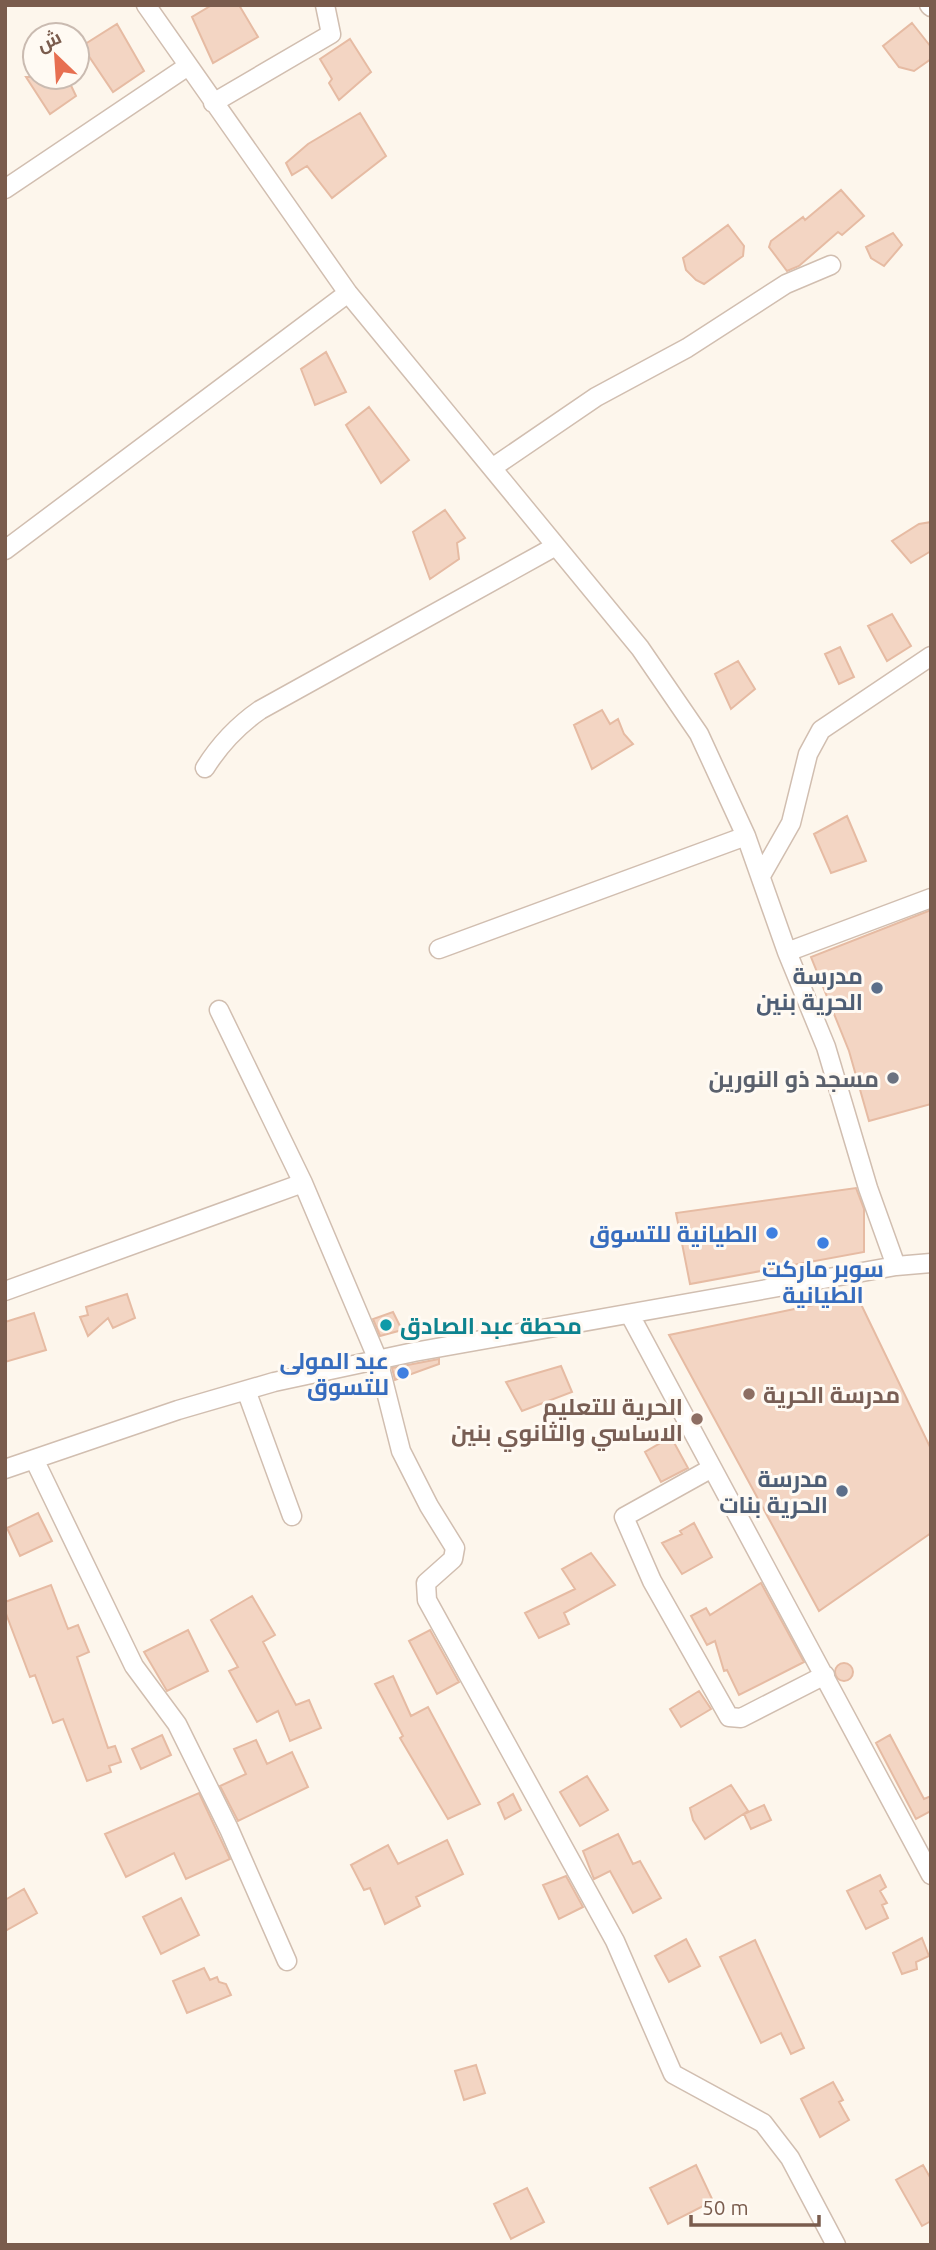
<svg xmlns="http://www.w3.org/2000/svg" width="936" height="2250" viewBox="0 0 936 2250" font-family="Ubuntu,Cairo,sans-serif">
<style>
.building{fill:#f3d5c3;stroke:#e6bba3;stroke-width:2}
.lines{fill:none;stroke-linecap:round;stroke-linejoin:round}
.minor-casing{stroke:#d1beb0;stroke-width:21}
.minor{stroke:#fff;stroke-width:18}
.service-dot{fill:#5c6f8a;stroke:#fffaf3;stroke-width:2.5}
.worship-dot{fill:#6b7280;stroke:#fffaf3;stroke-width:2.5}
.shop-dot{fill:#3f7fe0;stroke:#fffaf3;stroke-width:2.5}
.culture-dot{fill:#0f9aa8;stroke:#fffaf3;stroke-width:2.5}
.education-dot{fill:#8d6e63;stroke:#fffaf3;stroke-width:2.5}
.labels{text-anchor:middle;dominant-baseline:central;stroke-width:6;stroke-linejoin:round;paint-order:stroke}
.service-label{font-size:23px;font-weight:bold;fill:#4e5e75;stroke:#fffaf3;text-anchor:end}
.worship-label{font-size:23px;font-weight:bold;fill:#5b616d;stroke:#fffaf3;text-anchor:end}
.shop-label{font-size:23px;font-weight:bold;fill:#366cbe;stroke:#fffaf3;text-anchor:end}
.culture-label{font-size:23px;font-weight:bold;fill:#0d838f;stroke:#fffaf3;text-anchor:start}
.education-label{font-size:23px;font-weight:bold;fill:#785e54;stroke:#fffaf3;text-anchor:start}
</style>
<rect width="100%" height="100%" fill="#fdf6ec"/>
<path class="building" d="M212 5H239L258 37 213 63 192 17Z
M912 23 931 47V59L914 71 899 67 883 46Z
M117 24 144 71 113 92 82 46Z
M350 39 371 72 339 100 329 83 332 79 320 59Z
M26 77H67L76 96 50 114Z
M360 113 386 156 332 198 307 166 292 175 286 163 308 144Z
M841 190 864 216 842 235 838 232 799 266 787 271 769 247 771 241 803 217 805 220Z
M728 225 744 246 743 256 704 284 696 280 686 270 683 258Z
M893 233 902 245 884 266 871 258 866 247Z
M326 352 346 392 315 405 301 369Z
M369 407 409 460 381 483 346 425Z
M445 510 465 538 457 543 459 559 430 579 413 532Z
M931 522V551L911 563 892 541 919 524Z
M892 614 911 646 887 661 868 626Z
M840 647 854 677 839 684 825 654Z
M738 661 755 689 731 709 715 674Z
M602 710 610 724 618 719 624 734 633 744 592 769 574 725Z
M847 816 866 861 831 873 814 834Z
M931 910V1104L869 1121 849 1051 811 957Z
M856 1188 864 1209V1252L690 1284 676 1213Z
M127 1294 135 1318 113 1328 108 1318 88 1336 80 1317 88 1315 86 1307Z
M857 1296 931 1449V1533L819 1611 669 1335Z
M393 1312 402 1330 380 1336 373 1319Z
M34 1313 46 1350 5 1362V1322Z
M439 1359V1364L395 1380 392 1368Z
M561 1366 572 1392 522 1411 506 1382Z
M671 1437 688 1468 661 1482 645 1452Z
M38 1513 52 1541 20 1556 7 1528Z
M694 1523 712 1557 682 1574 662 1543 682 1534 680 1531Z
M591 1553 615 1585 564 1613 569 1624 539 1638 525 1613 575 1589 562 1569Z
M761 1583 804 1662 739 1695 727 1670 724 1671 715 1641 707 1645 691 1616 706 1608 710 1615Z
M51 1585 68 1629 78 1625 89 1652 77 1657 108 1748 115 1746 121 1762 109 1766 111 1772 87 1781 63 1719 53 1723 35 1675 30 1677 5 1611V1602Z
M252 1596 275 1635 263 1642 296 1705 309 1700 321 1728 290 1741 278 1711 257 1722 229 1671 238 1667 211 1620Z
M188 1630 208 1671 167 1691 144 1652Z
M430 1630 459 1682 437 1694 409 1641Z
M835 1672a9 9 0 1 1 18 0a9 9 0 1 1-18 0Z
M393 1676 411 1716 428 1707 480 1804 448 1819 400 1738 403 1736 375 1684Z
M699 1691 711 1709 681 1727 670 1709Z
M162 1735 171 1755 141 1769 132 1749Z
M890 1735 924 1799 931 1796V1811L916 1819 876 1743Z
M256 1740 267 1764 292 1752 308 1787 238 1821 220 1786 246 1774 234 1749Z
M587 1776 608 1810 580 1826 560 1792Z
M731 1785 748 1811 705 1839 693 1820 690 1808Z
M199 1793 230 1859 186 1879 174 1853 126 1877 105 1834Z
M513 1794 521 1810 505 1819 498 1803Z
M764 1805 771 1820 751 1829 744 1814Z
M618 1834 633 1864 640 1861 661 1898 633 1913 610 1871 594 1879 583 1851Z
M447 1840 463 1874 416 1897 420 1906 385 1924 370 1888 364 1890 351 1865 388 1845 398 1864Z
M880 1875 886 1887 880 1891 887 1903 882 1905 888 1918 866 1929 847 1891Z
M566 1876 583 1907 559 1919 543 1885Z
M24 1889 37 1913 5 1931V1900Z
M181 1898 199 1935 161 1954 143 1917Z
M922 1938 929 1956 916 1962 917 1969 902 1974 893 1953Z
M686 1939 700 1966 669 1982 655 1956Z
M755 1940 804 2048 791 2054 781 2033 761 2043 720 1957Z
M204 1968 210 1980 217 1977 219 1982 226 1984 231 1995 187 2013 173 1981Z
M476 2065 485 2093 464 2100 455 2071Z
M833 2082 843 2100 839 2102 849 2120 820 2137 801 2099Z
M696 2165 713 2201 668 2224 650 2188Z
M923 2165 931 2179V2221L922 2226 896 2180Z
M527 2188 544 2222 511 2239 494 2204Z"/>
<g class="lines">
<g class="minor-casing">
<path id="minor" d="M146 5 348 293 640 648 699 734 746 836 787 952 826 1047 868 1188 896 1266
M929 5 931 7
M213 103 331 34 325 5
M5 189 188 66
M492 468 596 397 687 348 786 284 831 265
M5 550 348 293
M205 768C220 744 237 726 260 710L556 546
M762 874 791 823 808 754 821 730 931 656
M439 949 746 836
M787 952 931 898
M219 1010 303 1183 378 1360 401 1451 429 1506 455 1548 453 1559 426 1583 427 1600 615 1941 673 2074 763 2123 790 2158 836 2245
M5 1291 303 1183
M630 1315 931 1875
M246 1390 292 1516
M34 1459 134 1666 177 1724 229 1829 287 1961
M712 1468 624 1517 652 1581 729 1717 741 1718 825 1675
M5 1469 178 1410 274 1382 414 1352 896 1266 931 1263"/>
</g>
<use href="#minor" class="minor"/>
</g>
<g class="service-dot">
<circle cx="877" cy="988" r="7"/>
<circle cx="842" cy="1491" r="7"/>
</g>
<circle class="worship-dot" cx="893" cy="1078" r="7"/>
<g class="shop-dot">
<circle cx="772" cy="1233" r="7"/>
<circle cx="823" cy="1243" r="7"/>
<circle cx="403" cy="1373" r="7"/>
</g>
<circle class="culture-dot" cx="386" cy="1325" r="7"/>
<g class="education-dot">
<circle cx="749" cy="1394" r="7"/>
<circle cx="697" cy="1419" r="7"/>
</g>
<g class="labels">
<g class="service-label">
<text x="863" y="975">مدرسة<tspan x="863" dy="26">الحرية بنين</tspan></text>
<text x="828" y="1478">مدرسة<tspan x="828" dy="26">الحرية بنات</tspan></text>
</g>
<g class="worship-label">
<text x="879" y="1078">مسجد ذو النورين</text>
</g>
<g class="shop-label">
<text x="758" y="1233">الطيانية للتسوق</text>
<text x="823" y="1268" text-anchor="middle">سوبر ماركت<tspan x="823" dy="26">الطيانية</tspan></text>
<text x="389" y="1360">عبد المولى<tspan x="389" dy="26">للتسوق</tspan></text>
</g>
<g class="culture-label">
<text x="400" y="1325">محطة عبد الصادق</text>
</g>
<g class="education-label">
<text x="763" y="1394">مدرسة الحرية</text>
<text x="683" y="1406" text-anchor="end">الحرية للتعليم<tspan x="683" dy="26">الاساسي والثانوي بنين</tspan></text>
</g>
</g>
<rect width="936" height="2250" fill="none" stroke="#7a5c4d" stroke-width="14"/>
<g transform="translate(56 56) rotate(335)"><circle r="33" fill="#fffaf3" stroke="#cabbb1" stroke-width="2"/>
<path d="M0-5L12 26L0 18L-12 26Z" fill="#e76f51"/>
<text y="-10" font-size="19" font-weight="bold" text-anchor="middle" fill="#7a5c4d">ش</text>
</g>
<path d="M691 2215v10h128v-10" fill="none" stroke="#7a5c4d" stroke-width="3.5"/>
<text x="702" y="2215" font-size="21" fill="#7a5c4d" stroke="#fffaf3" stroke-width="5" paint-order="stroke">50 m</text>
</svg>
